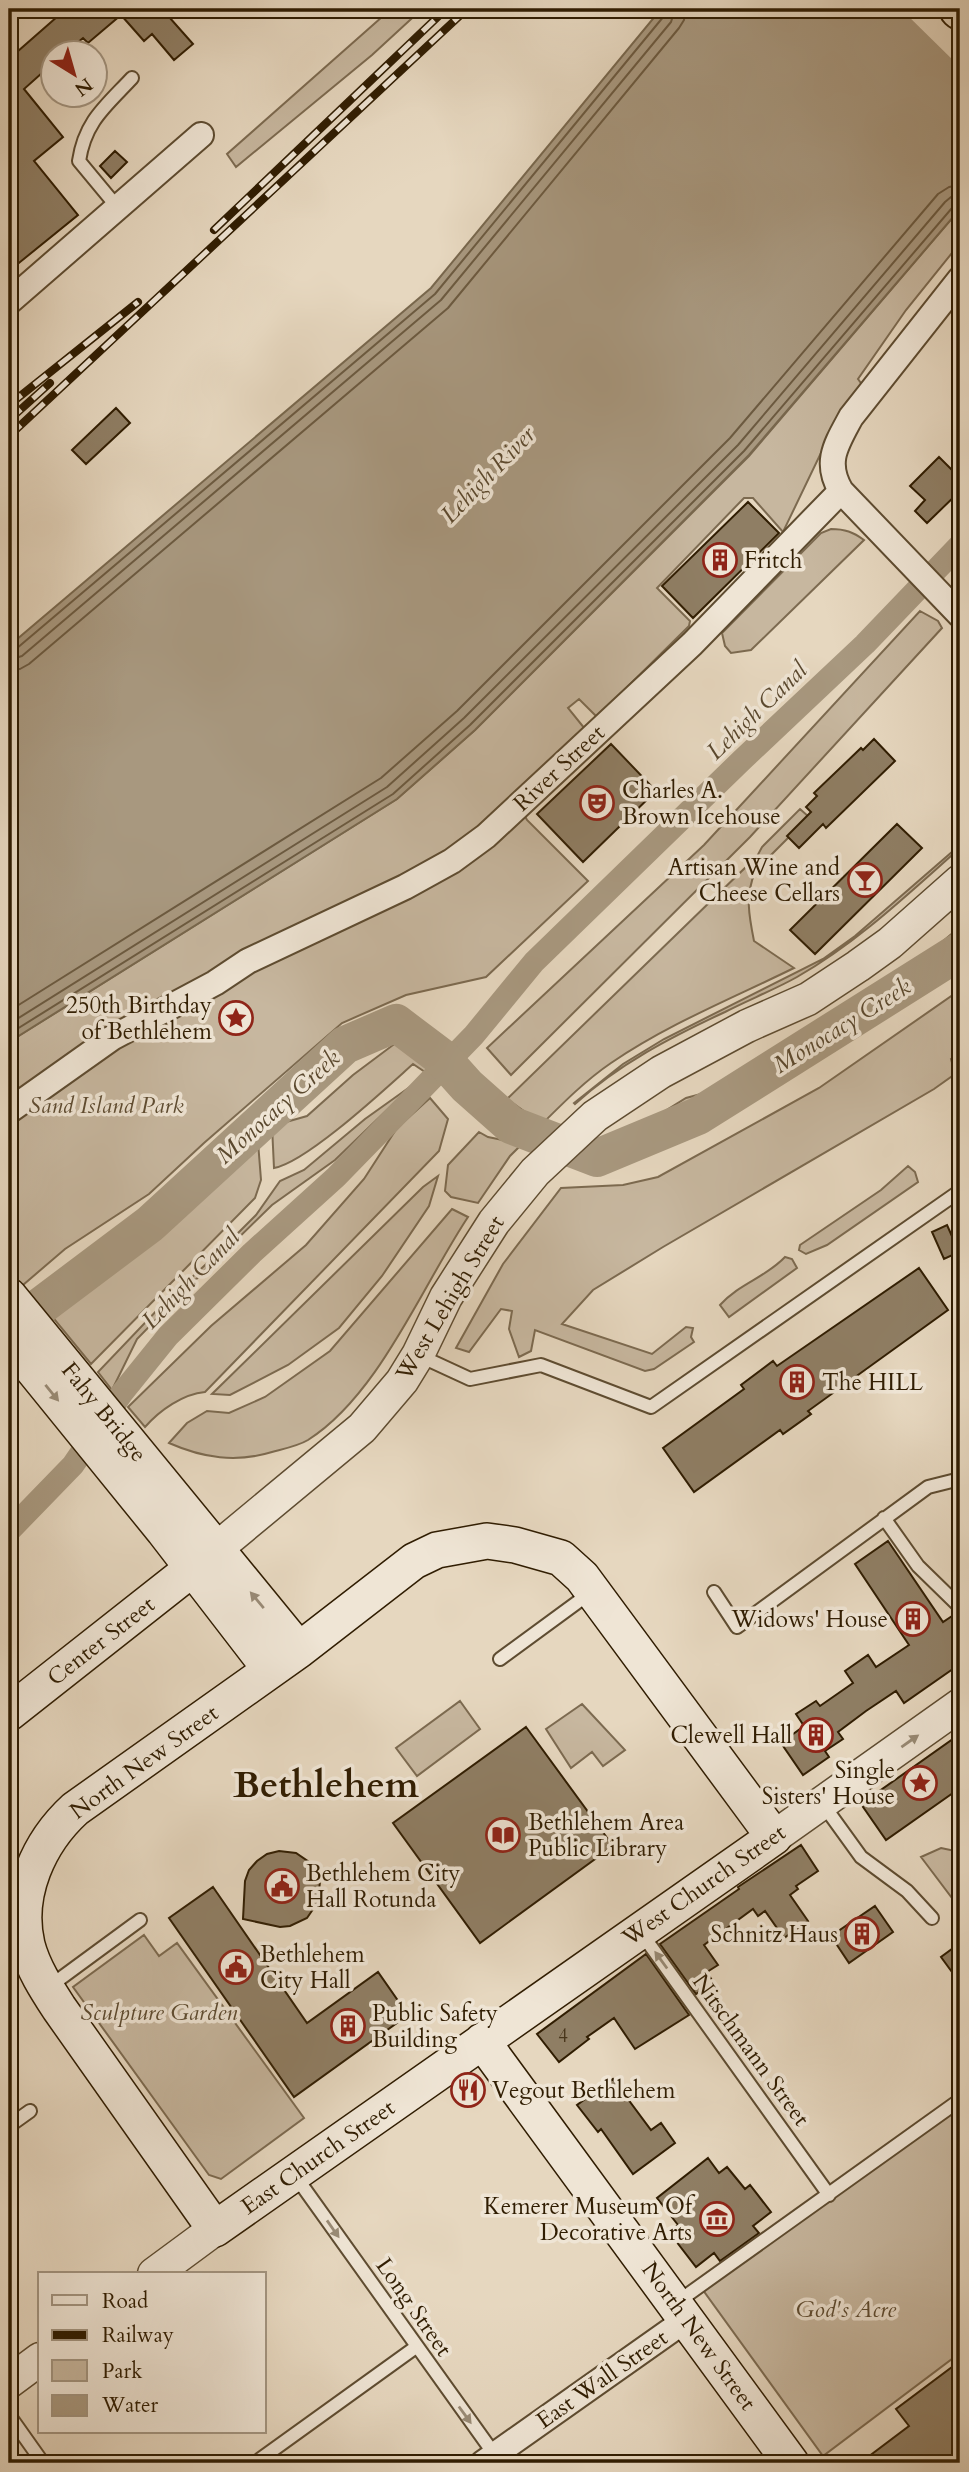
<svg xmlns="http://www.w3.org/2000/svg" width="969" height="2472" viewBox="0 0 969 2472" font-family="Cardo,serif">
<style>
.green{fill:#c7b79f;stroke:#7c6a50;stroke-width:2}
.water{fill:#a8987f;stroke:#78674d;stroke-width:2}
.pier{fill:#e6d7bf}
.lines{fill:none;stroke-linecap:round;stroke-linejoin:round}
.shore{stroke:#6c5a40;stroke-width:2}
.canal{stroke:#a8987f;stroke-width:23}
.river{stroke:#a8987f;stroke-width:38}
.building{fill:#8f7e64;stroke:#301d02;stroke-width:2}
.service-casing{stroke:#5e4c31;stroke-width:16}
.minor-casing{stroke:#5e4c31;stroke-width:28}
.tertiary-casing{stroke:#5e4c31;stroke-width:35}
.secondary-casing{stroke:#301d02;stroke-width:38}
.trunk-casing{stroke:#301d02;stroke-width:42}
.service{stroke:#efe5d5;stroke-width:12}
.minor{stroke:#efe5d5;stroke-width:24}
.tertiary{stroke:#efe5d5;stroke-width:32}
.secondary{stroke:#efe5d5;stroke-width:35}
.trunk{stroke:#e6d7bf;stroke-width:38}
.rail-casing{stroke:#301d02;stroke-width:8}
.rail{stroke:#efe5d5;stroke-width:5;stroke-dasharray:16;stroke-linecap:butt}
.oneway{fill:#998b76}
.labels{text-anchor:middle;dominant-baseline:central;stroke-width:7;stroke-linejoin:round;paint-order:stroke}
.number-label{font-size:19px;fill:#48351a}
.poi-label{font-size:23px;fill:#301d02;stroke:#efe5d5;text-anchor:start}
.street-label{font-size:23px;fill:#301d02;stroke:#efe5d5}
.park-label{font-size:23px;font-style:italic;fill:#5d4b31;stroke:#efe5d5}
.water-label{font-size:24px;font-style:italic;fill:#5a482e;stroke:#efe5d5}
.town-label{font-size:37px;font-weight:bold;fill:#301d02;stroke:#efe5d5}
</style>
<rect width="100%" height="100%" fill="#e6d7bf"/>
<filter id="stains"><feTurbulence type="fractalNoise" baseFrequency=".00286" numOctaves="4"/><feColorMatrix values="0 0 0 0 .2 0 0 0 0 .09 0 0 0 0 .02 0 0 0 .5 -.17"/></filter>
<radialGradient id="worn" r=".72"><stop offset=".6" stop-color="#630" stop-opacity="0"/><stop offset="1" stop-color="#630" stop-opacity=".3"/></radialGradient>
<path class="green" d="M391 9H422L372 55 236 167 227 154Z
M960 209V243L906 310 858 379 866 390 831 432 783 532 753 498H744L657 588 690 621 689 626 597 717 579 699 568 708 585 729 514 796 527 820 588 881 486 977 406 995 342 1023 204 1143 149 1194 65 1249 9 1297V1042L397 799 475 730 749 456Z
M831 529C845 529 853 532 864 540L751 650 731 653 725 646 722 633 821 533Z
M920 611 938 621 942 628 750 837 511 1075 487 1048 704 845Z
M800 809 809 817 759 867 754 862 762 847Z
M960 845V848C908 894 858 942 797 977 774 990 748 1000 725 1012 671 1037 619 1064 575 1104L574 1103 623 1064 664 1039 823 959 855 936Z
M748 865 755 872C745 896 749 916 754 941L794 968C733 998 668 1024 611 1063 586 1080 564 1102 542 1124L507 1099Z
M960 927V939L856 1011 689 1111 636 1129 686 1098 716 1090 886 989Z
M960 990V1054L951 1059 955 1074 934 1089 663 1247 593 1290 562 1324 652 1354 686 1327 693 1328 691 1337 694 1342 654 1369 645 1371 535 1330 531 1351 519 1357 509 1329 512 1311 501 1309 469 1352 456 1348 503 1264 561 1188 623 1185 658 1177 819 1088Z
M397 1042 421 1049 435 1068 428 1074 413 1064C386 1088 307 1162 274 1168L272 1126 307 1116 353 1075Z
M414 1084 335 1160 272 1205 176 1299 137 1339 112 1390 98 1372 161 1306 218 1253 256 1215 280 1181 304 1170 365 1119Z
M430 1098 448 1119 439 1151 205 1392C183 1394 160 1410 145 1427L128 1407 211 1326 306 1245 364 1179 397 1128Z
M479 1132 488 1137 522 1144 510 1156 478 1203 451 1197 445 1191 448 1165Z
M258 1142 261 1180 255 1198 91 1364 50 1314 116 1258 167 1229 207 1182Z
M908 1166 915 1172 918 1182 827 1245 806 1254 799 1250 800 1245 881 1190Z
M438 1176 429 1206 382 1276 339 1328 288 1365 230 1395 212 1394 423 1187Z
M452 1209 468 1217C422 1286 379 1395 308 1440 298 1446 283 1449 272 1452 236 1463 203 1458 169 1443L187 1423 207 1411 229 1413 265 1397 330 1351Z
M785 1257 792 1259 797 1268 729 1317 720 1305C740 1283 765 1278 785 1257Z
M460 1701 480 1729 417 1776 396 1748Z
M582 1704 625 1750 603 1766 592 1752 571 1768 546 1729Z
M941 1848 960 1852V1904L958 1906 921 1857Z
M144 1935 159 1956 177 1943 304 2118 221 2179 209 2175 73 1987Z
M960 2099V2369L952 2359 823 2456 700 2286Z"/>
<path class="water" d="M661 9H960V209L749 455 475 730 397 799 9 1042V646L431 288Z"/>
<path class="pier" d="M901 9H960V67Z"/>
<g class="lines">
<path class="shore" d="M9 651 16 649 435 294 664 16 666 9
M9 660 22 656 441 300 671 22 675 9
M9 670 20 669 29 664 448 308 679 28 684 20 685 9
M9 1011 381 778 457 711 730 438 938 194 949 187 960 185
M9 1024 387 787 464 718 738 445 945 202 951 197 960 196
M9 1034 393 794 470 725 744 451 952 208 960 205"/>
<path class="canal" d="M9 1531 73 1465 122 1393 168 1336 252 1253 336 1177 414 1097 474 1035 534 962 742 760 865 644 960 545"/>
<path class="river" d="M9 1330 150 1224 345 1045 396 1023 441 1057 467 1086 511 1125 597 1158 698 1116 960 951"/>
</g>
<path class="building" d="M66 9H162L193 44 174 60 152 34 144 41 121 15 88 43 83 38 66 52H52V64L24 89 63 137 34 161 78 215 9 271V59Z
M115 151 127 162 111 178 100 166Z
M116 408 130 423 86 464 72 450Z
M939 457 960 478V491L927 523 915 511 925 500 910 486Z
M748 502 779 533 693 618 662 586Z
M874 739 895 761 826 828 823 824 799 848 787 836 811 812 806 807 817 796 814 793 861 748 863 750Z
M611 744 656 791 583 862 537 814Z
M897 824 922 848 815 954 790 930Z
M947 1225 959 1252 944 1259 932 1232Z
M919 1268 948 1310 808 1411 811 1414 783 1434 780 1430 694 1492 663 1448 744 1389 741 1385 773 1361 777 1366Z
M888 1541 943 1622 955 1614 960 1616V1664L904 1703 896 1691 866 1711 838 1732 843 1739 825 1751 829 1757 803 1775 781 1743 804 1726 796 1714 816 1701 820 1706 853 1683 845 1671 868 1655 876 1667 909 1645 855 1564Z
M526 1727 613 1846 480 1943 393 1823Z
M960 1734V1788L886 1840 861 1804Z
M801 1845 818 1871 796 1886 798 1889 790 1895 808 1921 784 1938 765 1911 758 1916 753 1909 704 1945 718 1965 707 1972 713 1982 696 1994 660 1944 739 1889 738 1887Z
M279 1851 296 1853 312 1864 320 1881 318 1902 307 1918 290 1926 280 1927 243 1919 245 1881 249 1870 257 1861 267 1854Z
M213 1887 307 2023 378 1972 408 2015 294 2097 169 1918Z
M875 1906 893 1932 849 1963 831 1936Z
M960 1943V1983L941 1957Z
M646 1954 689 2015 635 2049 614 2018 587 2037 589 2039 559 2062 537 2034Z
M613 2079 651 2130 661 2123 675 2143 633 2174 601 2129 598 2132 577 2105Z
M708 2158 719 2173 727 2167 745 2189 750 2185 771 2212 753 2226 759 2233 720 2261 714 2253 696 2267 669 2232 678 2225 657 2198Z
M960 2361V2463H860L909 2426 896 2409Z"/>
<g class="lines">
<g class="service-casing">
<path id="service" d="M118 208 79 161C85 121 106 106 132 78
M418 1355 470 1379 541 1365 651 1407 960 1191
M884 1518 918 1566 960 1607
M714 1592 737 1627 928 1487 960 1479
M500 1659 590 1593
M822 1803 861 1857 907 1891 932 1918
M642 1934 829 2195
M48 1989 57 1981 140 1920
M9 2126 30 2111
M296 2177 497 2458
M676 2303 960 2100
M9 2415 43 2463
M255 2463 416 2347"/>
</g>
<g class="minor-casing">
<path id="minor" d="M9 302 201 135
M841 491 960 615
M9 1111 112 1038 215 983 248 961 405 887 452 861 486 836 692 644 841 491C824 462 836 445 851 417L960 279
M483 2463 687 2319"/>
</g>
<g class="tertiary-casing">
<path id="tertiary" d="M198 1564 362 1428 402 1381 418 1355 446 1297 494 1222 535 1172 595 1116 661 1072 747 1026 808 999 858 966 890 943 960 881
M774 1837 960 1705
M154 2274 215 2229
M9 2382 40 2359"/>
</g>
<g class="secondary-casing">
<path id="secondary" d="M9 1296 299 1650
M9 1340 164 1531 271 1670
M487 1541 515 1545 561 1558 582 1577 774 1837 215 2229 59 2008C46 1988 33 1968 27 1945 15 1894 39 1842 75 1809L299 1650 414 1561 437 1550Z
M9 1713 193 1568
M482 2041 791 2463"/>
</g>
<g class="trunk-casing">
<path id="trunk" d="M959 9 960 10"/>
</g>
<use href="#service" class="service"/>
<use href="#minor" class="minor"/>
<use href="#tertiary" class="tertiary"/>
<use href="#secondary" class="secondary"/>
<use href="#trunk" class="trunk"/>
<g class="rail-casing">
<path id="rail" d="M214 230 446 9
M9 405 138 302
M9 420 50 383
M9 436 467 9"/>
</g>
<use href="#rail" class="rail"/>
</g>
<defs><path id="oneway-solid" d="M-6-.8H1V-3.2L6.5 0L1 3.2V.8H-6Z" transform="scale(1.75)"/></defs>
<g class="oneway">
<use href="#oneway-solid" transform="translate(52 1393) rotate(51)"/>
<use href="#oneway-solid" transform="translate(257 1600) rotate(-130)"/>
<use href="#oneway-solid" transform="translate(910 1741) rotate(-35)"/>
<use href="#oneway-solid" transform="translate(661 1960) rotate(-126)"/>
<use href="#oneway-solid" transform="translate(333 2229) rotate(55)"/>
<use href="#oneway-solid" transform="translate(465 2415) rotate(54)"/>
</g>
<defs>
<g id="building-ring" transform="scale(1.75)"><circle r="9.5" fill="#efe5d5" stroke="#8f2418" stroke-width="1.5"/><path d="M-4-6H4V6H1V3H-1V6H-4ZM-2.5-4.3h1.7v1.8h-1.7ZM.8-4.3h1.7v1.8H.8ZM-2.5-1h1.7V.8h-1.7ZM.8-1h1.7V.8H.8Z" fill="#8f2418"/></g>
<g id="theatre-ring" transform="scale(1.75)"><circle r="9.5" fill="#efe5d5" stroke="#8f2418" stroke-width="1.5"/><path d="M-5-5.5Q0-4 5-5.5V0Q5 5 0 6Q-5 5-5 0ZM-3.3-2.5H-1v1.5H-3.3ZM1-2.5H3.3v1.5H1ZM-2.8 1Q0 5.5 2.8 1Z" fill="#8f2418"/></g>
<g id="bar-ring" transform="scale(1.75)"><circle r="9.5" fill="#efe5d5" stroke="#8f2418" stroke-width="1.5"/><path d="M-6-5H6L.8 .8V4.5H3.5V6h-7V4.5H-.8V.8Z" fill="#8f2418"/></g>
<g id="sight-ring" transform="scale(1.75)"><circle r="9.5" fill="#efe5d5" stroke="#8f2418" stroke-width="1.5"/><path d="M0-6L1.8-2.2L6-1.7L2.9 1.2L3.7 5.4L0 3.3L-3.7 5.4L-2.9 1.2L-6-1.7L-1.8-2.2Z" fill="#8f2418"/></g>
<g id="library-ring" transform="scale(1.75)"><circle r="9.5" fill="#efe5d5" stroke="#8f2418" stroke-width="1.5"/><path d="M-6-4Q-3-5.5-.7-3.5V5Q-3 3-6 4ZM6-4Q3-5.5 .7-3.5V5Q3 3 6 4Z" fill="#8f2418"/></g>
<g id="civic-ring" transform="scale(1.75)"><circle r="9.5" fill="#efe5d5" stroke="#8f2418" stroke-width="1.5"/><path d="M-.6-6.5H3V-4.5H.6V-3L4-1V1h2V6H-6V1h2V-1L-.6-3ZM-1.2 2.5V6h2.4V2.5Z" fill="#8f2418"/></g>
<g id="restaurant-ring" transform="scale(1.75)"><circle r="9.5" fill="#efe5d5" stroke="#8f2418" stroke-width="1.5"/><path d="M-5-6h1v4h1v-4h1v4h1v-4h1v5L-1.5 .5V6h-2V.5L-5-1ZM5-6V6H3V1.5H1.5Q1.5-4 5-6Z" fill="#8f2418"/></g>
<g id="museum-ring" transform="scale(1.75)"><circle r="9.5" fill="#efe5d5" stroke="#8f2418" stroke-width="1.5"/><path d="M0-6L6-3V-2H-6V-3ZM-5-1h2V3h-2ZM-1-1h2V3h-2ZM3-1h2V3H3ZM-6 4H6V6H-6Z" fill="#8f2418"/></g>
</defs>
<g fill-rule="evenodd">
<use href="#building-ring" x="720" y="560"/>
<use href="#theatre-ring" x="597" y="803"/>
<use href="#bar-ring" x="865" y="880"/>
<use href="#sight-ring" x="236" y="1018"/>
<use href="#building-ring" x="797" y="1382"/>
<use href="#building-ring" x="913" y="1619"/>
<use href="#building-ring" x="816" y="1735"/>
<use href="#sight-ring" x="920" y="1783"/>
<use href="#library-ring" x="503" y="1835"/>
<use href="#civic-ring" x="282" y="1886"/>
<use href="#building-ring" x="862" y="1934"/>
<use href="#civic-ring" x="236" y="1967"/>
<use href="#building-ring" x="348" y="2026"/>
<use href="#restaurant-ring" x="468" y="2090"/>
<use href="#museum-ring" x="717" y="2219"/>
</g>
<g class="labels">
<g class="number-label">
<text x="563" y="2036">4</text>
</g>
<g class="poi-label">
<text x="744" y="560">Fritch</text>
<text x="622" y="790">Charles A.<tspan x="622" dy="26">Brown Icehouse</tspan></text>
<text x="840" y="867" text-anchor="end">Artisan Wine and<tspan x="840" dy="26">Cheese Cellars</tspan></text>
<text x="212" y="1005" text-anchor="end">250th Birthday<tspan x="212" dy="26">of Bethlehem</tspan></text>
<text x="822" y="1382">The HILL</text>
<text x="888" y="1619" text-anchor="end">Widows' House</text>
<text x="792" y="1735" text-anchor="end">Clewell Hall</text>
<text x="895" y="1770" text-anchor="end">Single<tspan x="895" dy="26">Sisters' House</tspan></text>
<text x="528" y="1822">Bethlehem Area<tspan x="528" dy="26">Public Library</tspan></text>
<text x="306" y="1873">Bethlehem City<tspan x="306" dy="26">Hall Rotunda</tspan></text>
<text x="838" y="1934" text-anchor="end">Schnitz Haus</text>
<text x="260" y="1954">Bethlehem<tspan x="260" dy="26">City Hall</tspan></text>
<text x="372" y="2013">Public Safety<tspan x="372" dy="26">Building</tspan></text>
<text x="492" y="2090">Vegout Bethlehem</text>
<text x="692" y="2206" text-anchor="end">Kemerer Museum Of<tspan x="692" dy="26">Decorative Arts</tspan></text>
</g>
<g class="street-label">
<text transform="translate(559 768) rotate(-43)">River Street</text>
<text transform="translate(450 1298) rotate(-59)">West Lehigh Street</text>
<text transform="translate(104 1412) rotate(51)">Fahy Bridge</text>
<text transform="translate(101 1641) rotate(-38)">Center Street</text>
<text transform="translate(144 1762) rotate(-36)">North New Street</text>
<text transform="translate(704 1885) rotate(-35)">West Church Street</text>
<text transform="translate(751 2050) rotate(54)">Nitschmann Street</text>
<text transform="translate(318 2157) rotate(-35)">East Church Street</text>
<text transform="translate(414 2307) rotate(55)">Long Street</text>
<text transform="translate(699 2336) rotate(54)">North New Street</text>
<text transform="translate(602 2379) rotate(-35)">East Wall Street</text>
</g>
<g class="park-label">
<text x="106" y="1105">Sand Island Park</text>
<text x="159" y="2012">Sculpture Garden</text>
<text x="846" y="2309">God's Acre</text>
</g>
<g class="water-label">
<text transform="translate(488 475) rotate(-46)">Lehigh River</text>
<text transform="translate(757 711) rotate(-44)">Lehigh Canal</text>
<text transform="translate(842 1026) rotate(-32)">Monocacy Creek</text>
<text transform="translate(278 1107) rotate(-42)">Monocacy Creek</text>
<text transform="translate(191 1279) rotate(-46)">Lehigh Canal</text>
</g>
<g class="town-label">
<text x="326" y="1785">Bethlehem</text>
</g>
</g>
<rect width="969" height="2472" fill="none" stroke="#e6d7bf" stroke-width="35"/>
<rect x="10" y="10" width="948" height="2451" fill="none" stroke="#301d02" stroke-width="3.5"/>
<rect x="18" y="18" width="934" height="2437" fill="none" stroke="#301d02" stroke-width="2"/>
<rect x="38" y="2272" width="228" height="161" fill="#efe5d5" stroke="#a39581" stroke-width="2"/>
<rect x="52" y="2295" width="35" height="10" fill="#efe5d5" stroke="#a39581" stroke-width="2"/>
<text x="102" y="2308" font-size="21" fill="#301d02">Road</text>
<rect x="52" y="2330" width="35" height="10" fill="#301d02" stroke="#a39581" stroke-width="2"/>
<text x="102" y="2342" font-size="21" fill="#301d02">Railway</text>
<rect x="52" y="2360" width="35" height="21" fill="#c7b79f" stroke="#a39581" stroke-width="2"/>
<text x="102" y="2378" font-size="21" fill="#301d02">Park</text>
<rect x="52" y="2395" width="35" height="21" fill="#a8987f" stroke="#a39581" stroke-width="2"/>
<text x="102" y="2412" font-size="21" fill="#301d02">Water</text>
<g transform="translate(74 74) rotate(143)"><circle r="33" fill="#efe5d5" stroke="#a39581" stroke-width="2"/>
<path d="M0-5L12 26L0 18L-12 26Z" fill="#8f2418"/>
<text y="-10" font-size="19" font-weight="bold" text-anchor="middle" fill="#301d02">N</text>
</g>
<rect width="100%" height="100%" filter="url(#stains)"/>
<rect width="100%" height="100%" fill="url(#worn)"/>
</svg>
